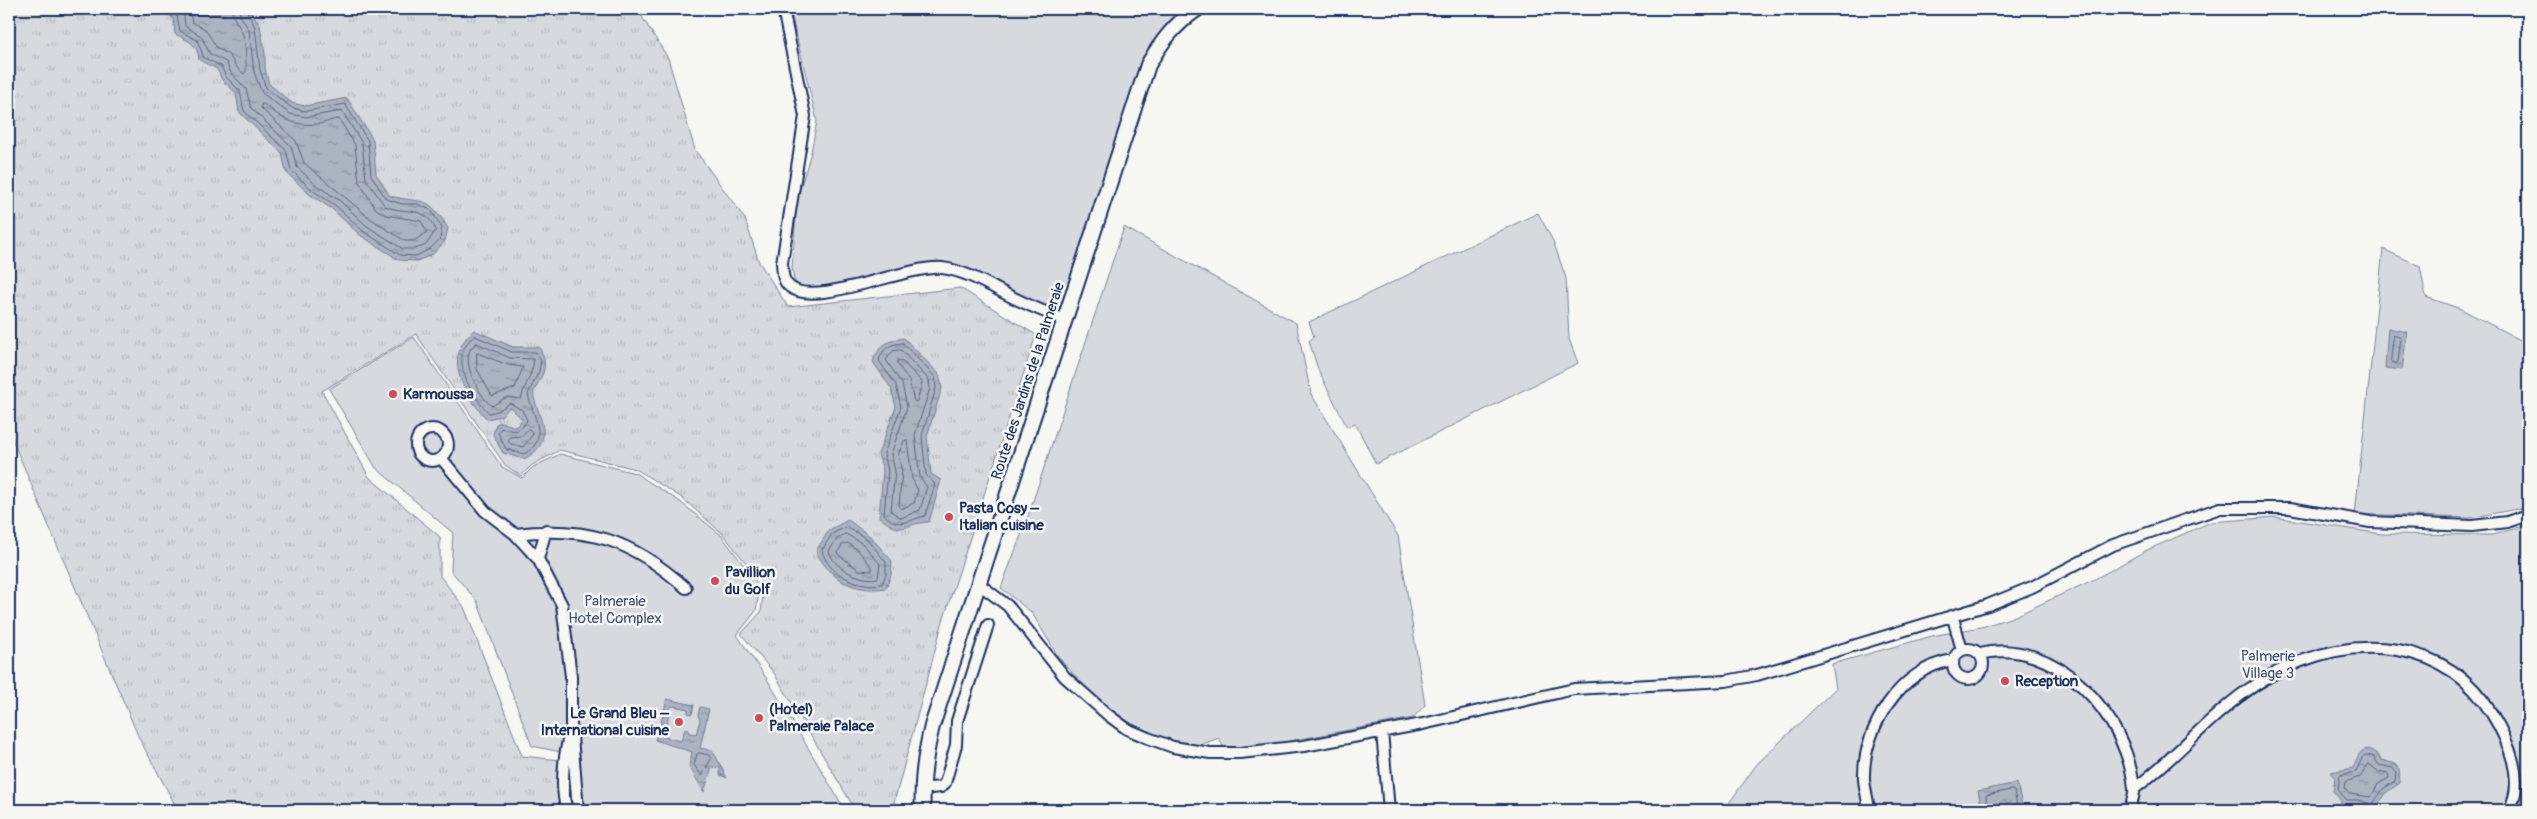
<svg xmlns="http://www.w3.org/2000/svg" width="2537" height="819" viewBox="0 0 2537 819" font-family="Pangolin,sans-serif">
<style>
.grass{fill:url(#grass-tufts);stroke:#78849e}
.garden{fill:#d6d9dd;stroke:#78849e}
.water{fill:url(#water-ripples);stroke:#717e99}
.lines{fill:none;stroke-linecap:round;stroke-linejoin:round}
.shore{stroke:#556385;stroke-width:1}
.street-casing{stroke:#1b2f5e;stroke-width:14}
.secondary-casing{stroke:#1b2f5e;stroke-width:18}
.street{stroke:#f6f6f2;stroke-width:10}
.secondary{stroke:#f6f6f2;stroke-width:14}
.poi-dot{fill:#d1495b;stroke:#f6f6f2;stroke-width:2}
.labels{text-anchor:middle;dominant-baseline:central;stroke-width:5;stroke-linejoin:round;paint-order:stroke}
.street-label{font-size:15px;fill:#1b2f5e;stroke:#f6f6f2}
.poi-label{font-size:15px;font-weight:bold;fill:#1b2f5e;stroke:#f6f6f2;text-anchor:start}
.park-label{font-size:15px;fill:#405177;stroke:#f6f6f2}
</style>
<defs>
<pattern id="grass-tufts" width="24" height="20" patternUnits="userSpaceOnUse" patternTransform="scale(1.25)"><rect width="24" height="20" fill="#d6d9dd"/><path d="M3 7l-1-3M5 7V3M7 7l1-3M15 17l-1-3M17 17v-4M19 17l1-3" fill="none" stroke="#b7bbc0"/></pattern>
<pattern id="water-ripples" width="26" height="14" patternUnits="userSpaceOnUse" patternTransform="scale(1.25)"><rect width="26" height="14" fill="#abb2c0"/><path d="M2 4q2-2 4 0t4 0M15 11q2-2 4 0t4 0" fill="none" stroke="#8a919f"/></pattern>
</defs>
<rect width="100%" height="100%" fill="#f6f6f2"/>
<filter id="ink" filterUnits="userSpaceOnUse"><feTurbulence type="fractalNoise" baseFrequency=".02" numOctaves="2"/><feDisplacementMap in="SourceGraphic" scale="10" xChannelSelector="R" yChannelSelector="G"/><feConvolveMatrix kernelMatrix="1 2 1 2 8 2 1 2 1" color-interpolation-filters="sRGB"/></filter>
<g filter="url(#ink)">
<path class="grass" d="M9 9H637L668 58 695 150 745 219 759 262 788 307 960 288 1036 335 942 624 892 810H872L853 806 774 673 741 634 761 612 764 586 723 534 682 498 636 469 560 450 532 465 521 476 505 465 416 334 322 391 369 477 440 537V576L464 607 522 756 560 760 559 803 562 810H178L139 738 9 432Z"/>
<path class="garden" d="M790 9H1182C1145 51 1133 92 1115 144 1097 197 1081 250 1064 304L1057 308 1042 306 959 267 942 265 828 287 809 288 798 285 794 280 792 268 797 200 811 152 817 121Z
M1538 213 1553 241 1566 278 1569 339 1578 363 1376 464 1355 423 1347 427 1319 372 1309 341 1314 337 1309 322Z
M1124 227 1296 323 1311 394 1398 536 1425 705 1413 718 1226 753 1219 738 1200 745H1188L1146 732 1103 706 1059 658 1032 613 1001 588 1026 522Z
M2383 249 2420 266 2426 297 2461 309 2528 344V507L2469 518 2355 514Z
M414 337 502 467 522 478 533 467 560 454 635 473 679 501 721 535 760 587 756 611 737 635 767 679 845 810H583L579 799 575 755 532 746 477 601 451 571 453 533 376 468 329 389Z
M2275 517 2382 534 2492 535 2528 525V810H1724L1757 764 1836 688 1832 664 1932 636 1981 627 2013 617 2095 579 2147 550 2211 522Z"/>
<path class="water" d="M160 9H248L260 25 265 54V69L269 84 292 103 305 106 347 98 373 140 376 174 390 196C426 205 426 193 448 228L445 241 433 254 417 261 399 260 360 235 332 209 309 194 286 172 282 153 239 112 236 93 222 80 217 69 199 60C198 44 188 40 175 34L173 18Z
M2388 328 2407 332 2402 370 2385 368Z
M474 330 513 347H539C551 369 541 374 533 394 540 420 556 443 524 459L503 453 493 434 496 424 501 422 516 427 522 419 510 407 501 416 487 419C464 394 441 358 474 330Z
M904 338 939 374 942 388 927 436 931 474 941 480 929 522C902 523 905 538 879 517L883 470 878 454 896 407 891 388 873 362C879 345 886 341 904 338Z
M848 520 870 536 892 561 891 575 886 588C854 593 830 580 816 551L829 530Z
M667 699 694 705 692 714 688 713V709L673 706 669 708 667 728 660 726Z
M700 707 709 709 700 748 713 751 727 778 720 775V768L712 767 704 792 689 766 692 752 655 740 658 730 666 733 665 737 681 741 685 729 689 730V733L696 734 700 720 698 715Z
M2369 749 2377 753 2381 760 2396 764 2399 768 2400 783 2387 792 2375 809 2357 805 2340 806 2341 801 2333 791 2335 777 2331 772 2353 768C2359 758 2356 751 2369 749Z
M2017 783 2023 810H1982L1978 791Z"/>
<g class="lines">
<path class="shore" d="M169 9 177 16 180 31 197 40 204 58 221 66 226 77 240 91 244 111 286 150 291 170 312 190 335 205 363 231 400 255 416 256 430 249 440 239 442 228 431 210 417 204H402L386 199 371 175 368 141 345 104 306 111 292 108 266 88 260 70 255 27 246 9
M180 9 184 15 185 26 201 36 210 54 226 62 231 73 246 89 251 108 291 146 297 167 316 185 339 200 367 226 403 249H415L426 245 436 230C423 203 408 216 385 206L366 179 362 143 342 111 306 117 290 114 262 93 254 72 249 30 240 15 239 9
M189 9 192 22 205 29 217 48 229 55 238 69 244 74 246 71C246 59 246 46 243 35 240 25 232 19 232 9
M264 104C283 120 297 128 323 123 328 122 333 119 339 119L355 145 359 182 376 209 386 215 421 221 427 232 414 241H405L371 219 304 163 296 141 261 108V105Z
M2394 335 2401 338 2398 362 2396 364 2391 361Z
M475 336 512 352H536L541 361 539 371 528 394C532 415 551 440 524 454L506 449 498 433 501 428C514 431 520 434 527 420L522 410 510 403 498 411 489 413C471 396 446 354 475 336Z
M477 343 510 358 533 359C536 367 523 388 521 399L507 397 492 406C479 397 455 353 477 343Z
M903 343 935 377 936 388 922 436 926 475 935 484 925 516C908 520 898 530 884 514L888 471 884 454 901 407 896 385 879 361C883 348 889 344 903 343Z
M901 350 929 380 930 388 915 435 920 477 927 487 920 510 901 518 891 511 895 471 891 454 907 407 902 384 886 360 893 351Z
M477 353 508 365 523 367 515 388 492 396 477 369Z
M898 360 904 363 922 382 917 402 914 401 909 381 897 363Z
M529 429 533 434 523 447 511 444 508 441 510 437 521 436Z
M907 440 912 479 918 490 914 503 901 509 899 506 902 471 898 455 904 441Z
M847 527 867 539 886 562V574L882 584C860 588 827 575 822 550L832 534Z
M846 534 863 544 880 564 878 578C861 582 833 568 829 551L837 539Z
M848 543 858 550 872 567V571L859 570 839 555 838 552 842 545Z
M700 753 709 755 711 759 702 776 694 765 697 754Z
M2365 755 2373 756 2379 765 2393 768 2396 773 2395 781 2383 789 2372 805 2358 800H2347L2338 790 2340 775 2356 772 2362 758Z
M2369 764 2379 772 2388 774 2389 778 2378 784 2371 797 2350 794 2344 788 2345 782 2360 777Z
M1987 810 1986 795 2011 790 2014 791 2018 810"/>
<g class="street-casing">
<path id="street" d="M783 9 805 116 782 263C783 272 782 281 790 287 815 308 906 265 942 268 968 271 993 288 1016 299 1032 307 1048 313 1065 320
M416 445a16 16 0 1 1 32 0a16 16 0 1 1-32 0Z
M441 458 485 511 515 534 538 559 562 605 571 676V724L578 810
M515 534C587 525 632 540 686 588
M538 559 546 530
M979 584 1008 606 1065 677 1108 715 1127 729 1148 738 1173 747 1210 753H1240L1304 746 1423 724 1574 689 1726 681 1757 675 1988 605 2032 587 2113 545 2220 508H2290L2370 522 2472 526 2507 522 2528 515
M1953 618 1962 650
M1953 664a15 15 0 1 1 30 0a15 15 0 1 1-30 0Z
M1979 654C2056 635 2127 716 2134 788 2135 795 2131 803 2130 810
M1382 732 1389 810
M921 789 941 787 945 783 956 745 957 721 988 625
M2134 789C2165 766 2190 738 2219 713 2268 669 2331 639 2398 650 2439 657 2471 679 2492 714 2508 740 2526 781 2509 810
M567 810C559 786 564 756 570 732
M1869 810C1868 800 1865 790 1864 780 1862 729 1900 668 1953 660"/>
</g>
<g class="secondary-casing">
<path id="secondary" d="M923 810C921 781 925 755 932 726L1148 65C1161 42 1175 24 1197 9"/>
</g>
<use href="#street" class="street"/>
<use href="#secondary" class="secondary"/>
</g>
</g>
<g class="poi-dot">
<circle cx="393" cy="394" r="5"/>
<circle cx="949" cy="517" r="5"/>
<circle cx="715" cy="581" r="5"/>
<circle cx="2005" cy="681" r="5"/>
<circle cx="759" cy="718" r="5"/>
<circle cx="679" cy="722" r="5"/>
</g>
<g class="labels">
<g class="street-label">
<text transform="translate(1028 381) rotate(-72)">Route des Jardins de la Palmeraie</text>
</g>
<g class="poi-label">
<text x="403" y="394">Karmoussa</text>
<text x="959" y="508">Pasta Cosy –<tspan x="959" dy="17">Italian cuisine</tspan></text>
<text x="725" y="572">Pavillion<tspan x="725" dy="17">du Golf</tspan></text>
<text x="2015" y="681">Reception</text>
<text x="769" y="709">(Hotel)<tspan x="769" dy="17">Palmeraie Palace</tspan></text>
<text x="669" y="713" text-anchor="end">Le Grand Bleu –<tspan x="669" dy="17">International cuisine</tspan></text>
</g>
<g class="park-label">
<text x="615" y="601">Palmeraie<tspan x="615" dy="17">Hotel Complex</tspan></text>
<text x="2268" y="656">Palmerie<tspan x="2268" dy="17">Village 3</tspan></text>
</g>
</g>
<rect width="2537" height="819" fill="none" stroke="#f6f6f2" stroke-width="30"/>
<rect x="15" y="15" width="2507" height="789" fill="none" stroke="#1b2f5e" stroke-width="2" filter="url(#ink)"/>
</svg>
